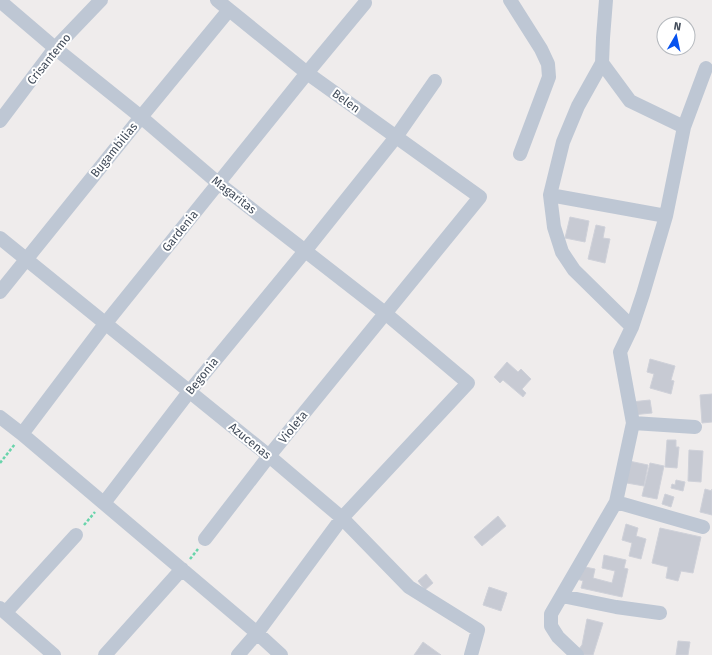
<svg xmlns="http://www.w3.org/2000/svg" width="712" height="655" viewBox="0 0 712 655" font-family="'Fira Sans',sans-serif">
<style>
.building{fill:#c7cad3;stroke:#cfd1d9}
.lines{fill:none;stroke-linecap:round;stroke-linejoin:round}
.path{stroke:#69d4ab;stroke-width:2.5;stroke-dasharray:3 2;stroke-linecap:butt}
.minor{stroke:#bec7d4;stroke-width:14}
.labels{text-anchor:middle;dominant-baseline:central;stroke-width:4;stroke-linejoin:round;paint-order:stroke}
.street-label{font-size:12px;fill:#434d5b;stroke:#fff}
</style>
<rect width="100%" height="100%" fill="#efecec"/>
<path class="building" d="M570 217 589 221 585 242 565 238Z
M596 225 605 227 603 238 610 239 605 263 588 259Z
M650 359 675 366 671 380 674 381 671 394 650 388 654 374 647 372Z
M507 362 518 372 521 369 531 379 522 389 526 393 523 397 503 380 500 383 494 377Z
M712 394V422L702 423 700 395Z
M650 400 652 413 632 415 631 402Z
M667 440H676V447H679L677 468 665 467Z
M689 450 703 451 701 482 688 481Z
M629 461 648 465 644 486 621 482Z
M650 463 664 466 657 499 642 496Z
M676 480 685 482 683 491 671 488 672 484 675 485Z
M705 489 712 491V489V515L700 512Z
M665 494 674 497 671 507 662 504Z
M498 516 506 526 482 546 474 537Z
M626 524 638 528 636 536 646 539 641 559 629 556 632 543 622 540Z
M660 528 701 537 693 573 681 571 678 581 666 578 668 567 652 563Z
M604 555 626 560 624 568 628 569 622 597 581 588 583 581 577 579 580 566 595 569 593 578 612 583 615 571 602 568Z
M426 574 433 583 425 590 418 581Z
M489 587 507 593 501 611 483 605Z
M587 619 603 623 593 655H581L578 650 582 645Z
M678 641 690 642 688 655H676Z
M423 642 441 655H414Z"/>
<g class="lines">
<path class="path" d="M0 463 15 444
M84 525 95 512
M190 559 198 549"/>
<path class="minor" d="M510 0 541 49 548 64 549 77 520 154
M606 0 603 38 602 63 578 106 563 142 550 195 554 227 562 252 574 270 632 327
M0 1 55 48 141 117 218 183 385 313 468 383 342 518 257 633 238 655
M602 63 630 101 684 127
M0 121 55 48 101 0
M550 195 666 216
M0 238 269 456 342 518 409 587 478 630 471 655
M0 292 141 117 229 10
M0 417 22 434 257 633 281 655
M633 423 695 427
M22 434 105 324 307 73 365 3
M616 502 703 527
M104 503 189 392 305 251 396 137 435 81
M205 539 269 456 480 197 307 73 217 0
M562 596 616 607 660 613
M0 608 54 655
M6 612 76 535
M105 655 182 569
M577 655 558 637 551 626V614L616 502 633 423 620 352 632 327 643 294 666 216 684 127 706 68"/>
</g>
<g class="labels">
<g class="street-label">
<text transform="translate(49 59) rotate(-51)">Crisantemo</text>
<text transform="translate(346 101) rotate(36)">Belen</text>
<text transform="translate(114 150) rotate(-51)">Bugambilias</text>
<text transform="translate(234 195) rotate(38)">Magaritas</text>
<text transform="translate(180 231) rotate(-51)">Gardenia</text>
<text transform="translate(202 376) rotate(-51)">Begonia</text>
<text transform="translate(293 427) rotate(-51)">Violeta</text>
<text transform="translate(250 441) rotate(39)">Azucenas</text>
</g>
</g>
<g transform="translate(676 36) rotate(9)"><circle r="19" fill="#ffffff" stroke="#b4b8bd"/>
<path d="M0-3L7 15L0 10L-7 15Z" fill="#0652ef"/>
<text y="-6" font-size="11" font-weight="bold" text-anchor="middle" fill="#434d5b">N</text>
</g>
</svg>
